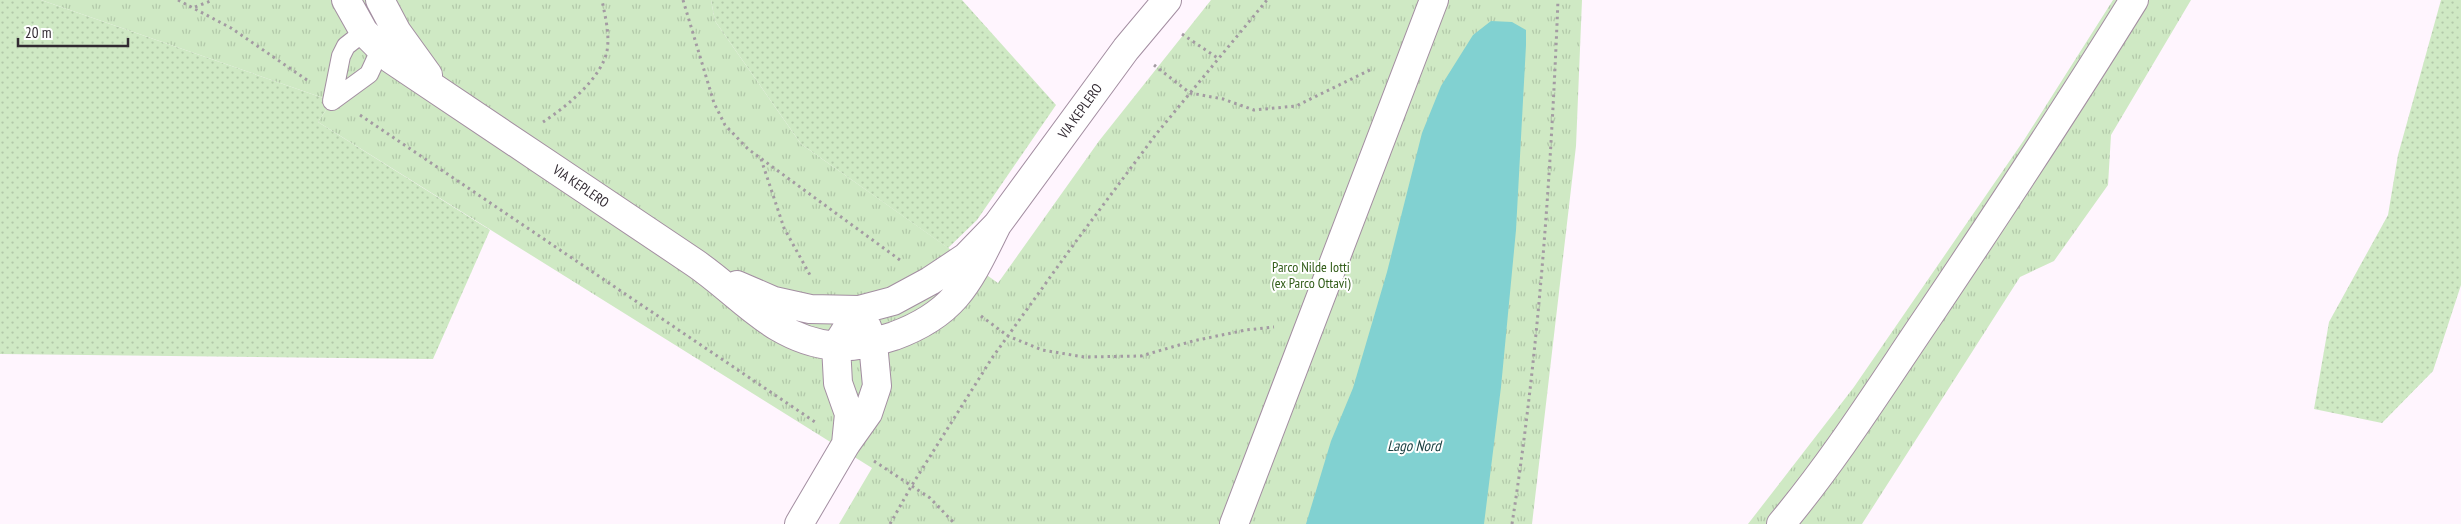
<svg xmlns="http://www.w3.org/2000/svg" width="2461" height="524" viewBox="0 0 2461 524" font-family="'PT Sans Narrow',sans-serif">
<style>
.grass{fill:url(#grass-dots)}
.park{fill:url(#park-tufts)}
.water{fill:#81d1d1}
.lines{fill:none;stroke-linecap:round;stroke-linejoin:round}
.lane-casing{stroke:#a38ea1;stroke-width:20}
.street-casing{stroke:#a38ea1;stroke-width:30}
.path{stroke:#a39aa2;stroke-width:3;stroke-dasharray:2.5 4;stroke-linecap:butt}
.lane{stroke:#fff;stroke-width:18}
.street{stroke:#fff;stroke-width:28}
.labels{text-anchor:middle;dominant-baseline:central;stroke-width:4;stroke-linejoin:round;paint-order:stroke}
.street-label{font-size:14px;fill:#322a32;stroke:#fff}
.park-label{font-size:14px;fill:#315c18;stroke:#fff}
.water-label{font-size:15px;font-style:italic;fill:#1b4142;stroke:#fff}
</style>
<defs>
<pattern id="grass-dots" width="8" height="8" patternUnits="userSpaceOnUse" patternTransform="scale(1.25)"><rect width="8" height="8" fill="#cfe9c4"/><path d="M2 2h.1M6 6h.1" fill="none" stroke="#b2c8a9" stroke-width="1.8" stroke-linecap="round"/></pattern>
<pattern id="park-tufts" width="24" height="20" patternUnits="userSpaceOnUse" patternTransform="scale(1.25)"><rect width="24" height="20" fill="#cfe9c4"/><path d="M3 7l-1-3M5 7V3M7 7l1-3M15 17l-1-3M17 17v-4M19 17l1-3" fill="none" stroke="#b2c8a9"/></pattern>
</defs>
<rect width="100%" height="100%" fill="#fff5fe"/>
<path class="grass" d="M0 0H41L332 101 318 122 490 230 433 359 0 354Z
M711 0H962L1056 105 977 220 948 248 801 144 715 21Z
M2441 0H2461V285L2433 371 2382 423 2314 409 2329 322 2388 215 2398 155Z"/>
<path class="park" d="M41 0H711L715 21 801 144 998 283 1099 141 1211 0H1582L1576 146 1532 524H839L872 468 318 122 332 101Z
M2113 0H2191L2111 135 2108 185 2054 261 2020 277 1862 524H1748L1854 387 2024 140Z"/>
<path class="water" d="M1491 21 1512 22 1526 30V45L1516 230 1501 387 1484 524H1306L1331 441 1353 388 1387 272 1422 133 1441 86 1473 35Z"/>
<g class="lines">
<g class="lane-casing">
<path id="lane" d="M332 101 341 56 346 46 364 32
M332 101 369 74 381 48"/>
</g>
<g class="street-casing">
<path id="street" d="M346 0 364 32 391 59C492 127 594 195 695 263 742 295 773 340 835 346 854 348 875 342 894 336 957 313 969 281 997 225
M380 0 397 32 428 75
M737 285 774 301 810 309 859 310 893 301 930 281 966 257 997 225 1126 49 1167 0
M846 330 836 346 838 383 849 414 846 444
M799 524 846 444 868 413 877 386 873 343 867 327
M1234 524 1434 0
M1781 524C1837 457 1883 383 1932 311 2001 208 2069 105 2134 0"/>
</g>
<path class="path" d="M178 0 231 28 307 80
M683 0 714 103 725 125 748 149 900 260
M195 7 213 0
M1182 34 1219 59
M1154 65 1190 93 1223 99 1254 110 1296 106 1372 69
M360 115 815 422
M543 122C566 107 601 79 607 51 610 34 605 16 602 0
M761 159 784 228 810 275
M981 316 1008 336 1042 350 1084 357 1141 356 1193 341 1246 330 1274 327
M874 461 930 498 955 524
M890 524 912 485 992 358 1074 244 1157 133 1267 0
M1512 524C1539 350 1551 175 1558 0"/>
<use href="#lane" class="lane"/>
<use href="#street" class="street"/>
</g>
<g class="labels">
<g class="street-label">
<text transform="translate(1080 111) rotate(-54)">VIA KEPLERO</text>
<text transform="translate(581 186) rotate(34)">VIA KEPLERO</text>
</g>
<g class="park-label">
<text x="1311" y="267">Parco Nilde Iotti<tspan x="1311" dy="16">(ex Parco Ottavi)</tspan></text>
</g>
<g class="water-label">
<text x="1414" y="445">Lago Nord</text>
</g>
</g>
<path d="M18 38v8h110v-8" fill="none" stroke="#322a32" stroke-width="2.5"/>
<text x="25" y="38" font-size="15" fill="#322a32" stroke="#ffffff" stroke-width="4" paint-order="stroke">20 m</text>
</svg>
